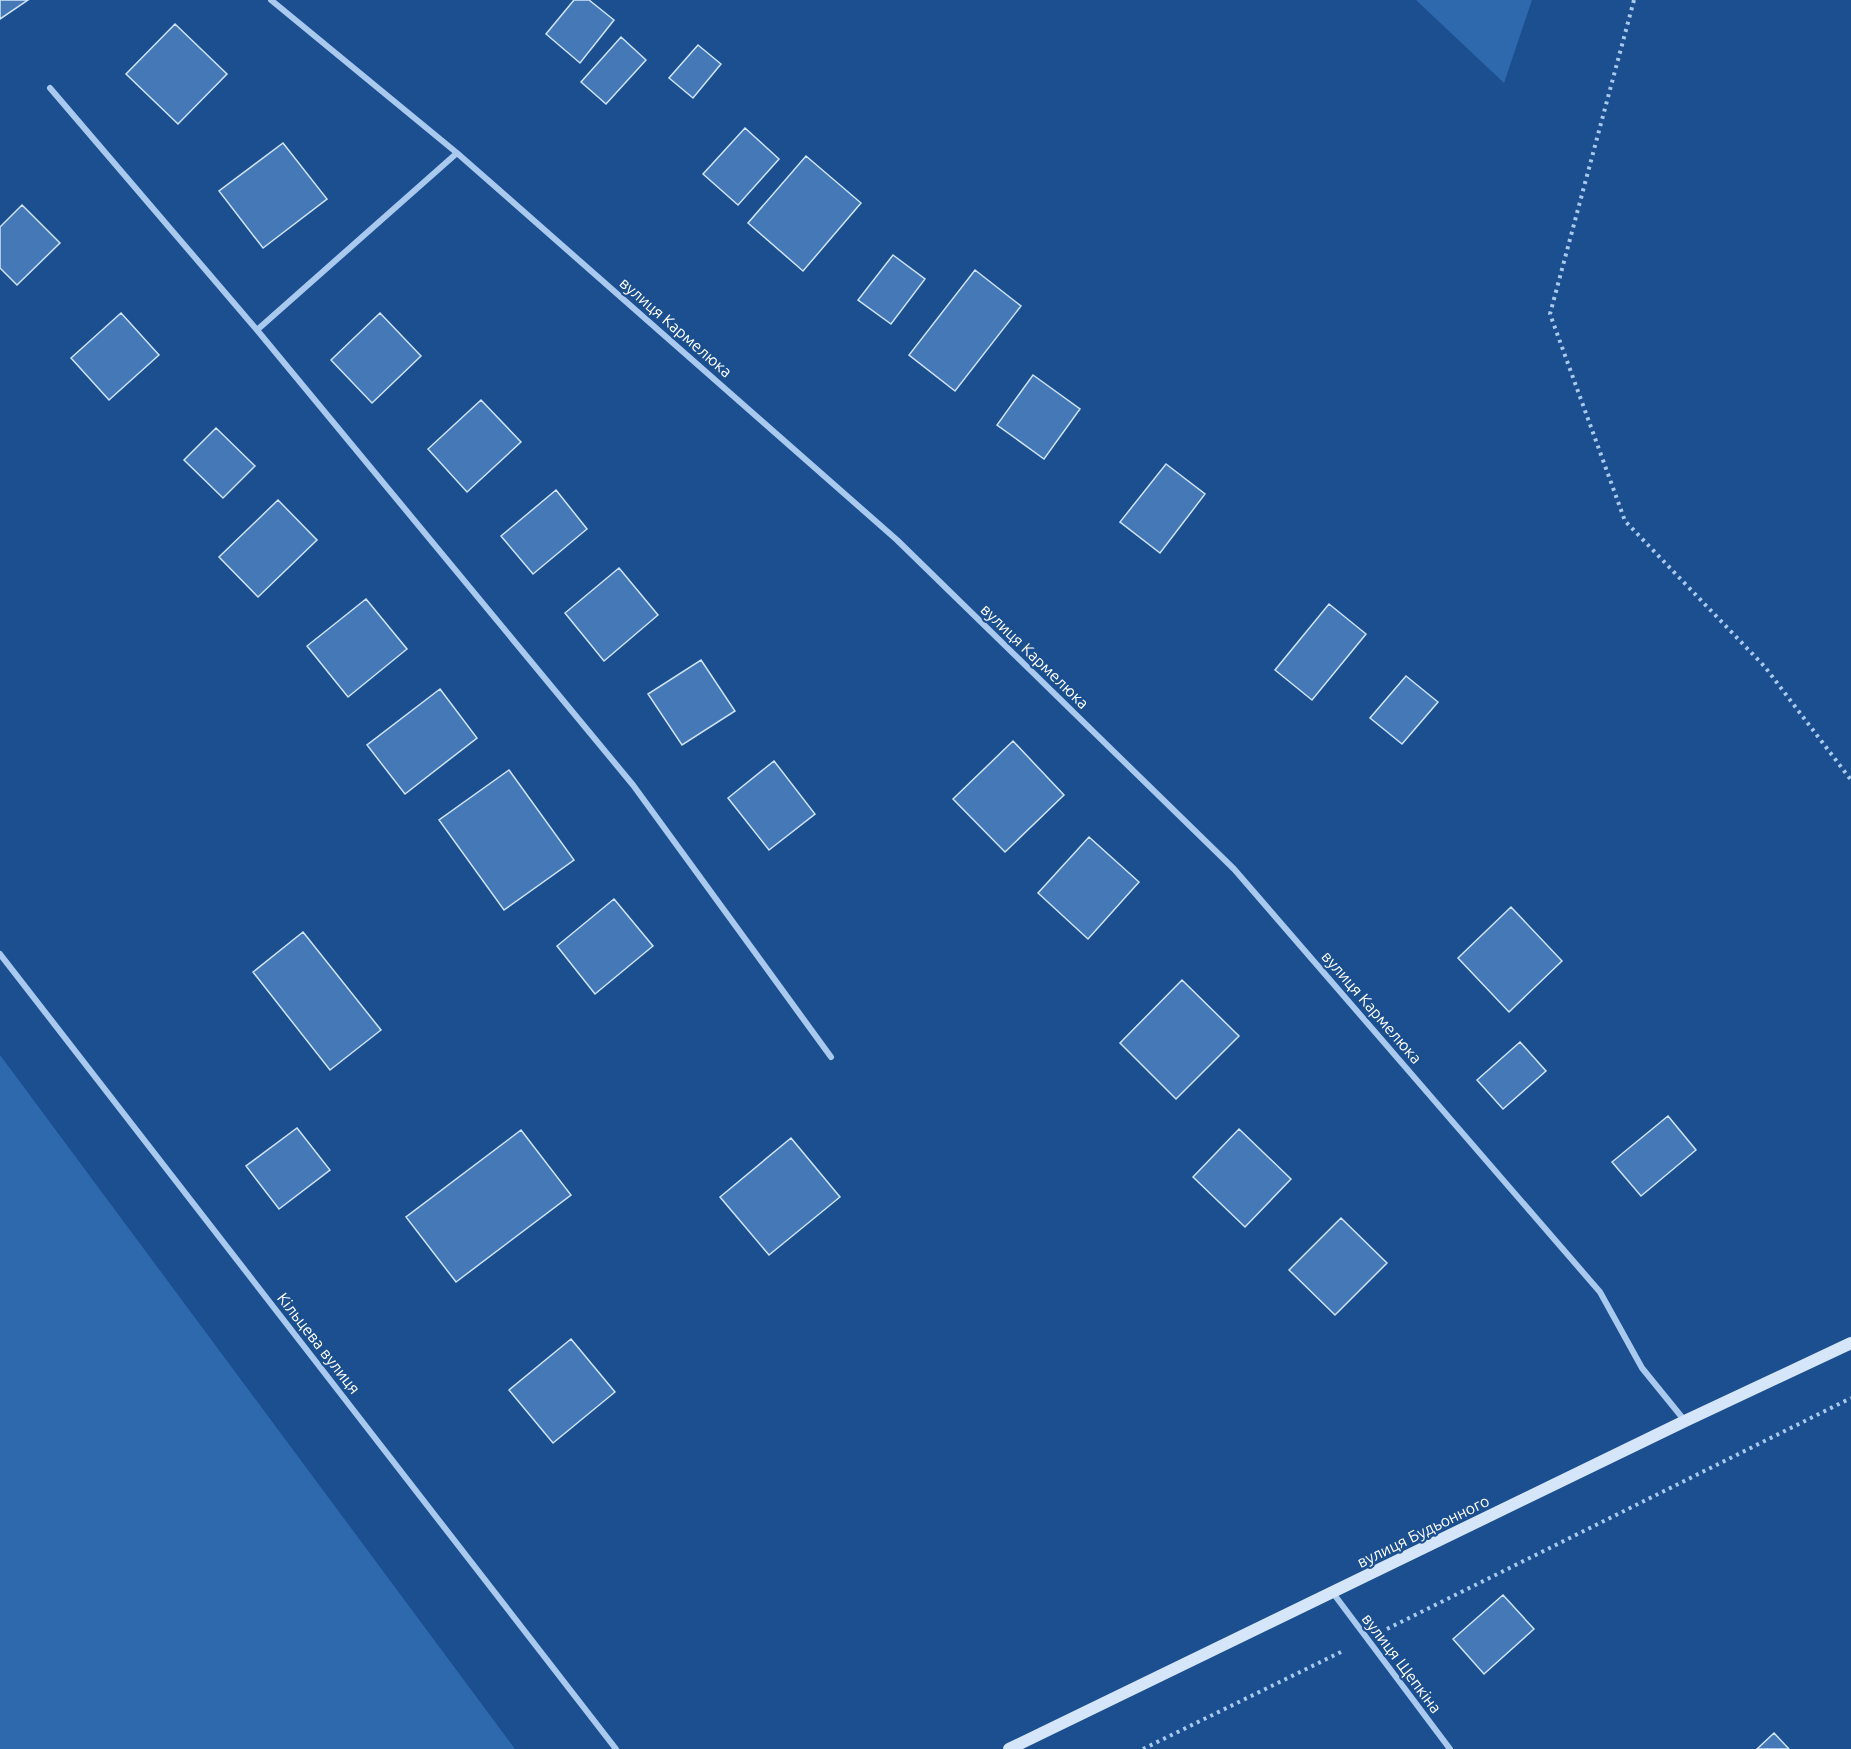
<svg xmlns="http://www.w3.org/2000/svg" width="1851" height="1749" viewBox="0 0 1851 1749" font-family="Ubuntu,sans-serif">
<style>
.green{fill:#2e69ad}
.building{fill:#4478b7;stroke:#cfe3fa;stroke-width:1.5}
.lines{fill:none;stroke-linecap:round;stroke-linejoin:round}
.path{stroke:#a9c9ee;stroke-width:4;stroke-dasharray:3 4.5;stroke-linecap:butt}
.street{stroke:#a9c9ee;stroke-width:6}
.secondary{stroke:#d6e6fa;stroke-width:12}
.labels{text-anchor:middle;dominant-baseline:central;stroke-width:4.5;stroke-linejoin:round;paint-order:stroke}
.street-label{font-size:16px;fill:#fff;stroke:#1b4f8f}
</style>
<rect width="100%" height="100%" fill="#1b4f8f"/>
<path class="green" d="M1416 0H1532L1504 83Z
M0 1055 515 1749H0Z"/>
<path class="building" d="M0 0H28L0 19Z
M574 0H589L614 20 580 63 546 34Z
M175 24 227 74 178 124 126 74Z
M621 37 646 60 606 104 581 82Z
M698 45 721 64 693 98 669 78Z
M745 128 779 159 738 205 703 174Z
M283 143 327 199 263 248 219 191Z
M806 156 861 203 803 271 748 223Z
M22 205 60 243 17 285 0 268V227Z
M893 255 925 279 891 324 858 300Z
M975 270 1021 306 955 391 909 355Z
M121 313 159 355 109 400 71 358Z
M380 313 421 356 372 403 331 360Z
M1033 375 1080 409 1044 459 997 425Z
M481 400 521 442 467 492 428 449Z
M216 428 255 466 223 498 184 460Z
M1166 464 1205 494 1160 553 1120 522Z
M556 490 587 529 533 574 501 536Z
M278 500 317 540 258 597 219 557Z
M619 568 658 615 604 661 565 613Z
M366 599 407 649 348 697 307 646Z
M1329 604 1366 634 1312 700 1275 670Z
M701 660 735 711 682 745 648 694Z
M1406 676 1438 702 1402 744 1370 718Z
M440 689 477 738 405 794 367 745Z
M1013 741 1064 795 1005 852 953 799Z
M774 761 815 814 769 850 728 798Z
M509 770 574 860 504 910 439 820Z
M1089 837 1139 882 1088 939 1038 893Z
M614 899 653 946 595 994 557 946Z
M1511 907 1562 961 1509 1012 1458 958Z
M303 932 381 1030 330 1070 253 972Z
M1182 980 1239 1036 1176 1099 1120 1043Z
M1520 1042 1546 1071 1503 1109 1477 1080Z
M1668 1116 1696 1150 1641 1196 1612 1162Z
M297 1128 330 1170 279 1209 246 1166Z
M1239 1129 1291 1179 1245 1227 1193 1177Z
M521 1130 571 1195 456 1282 406 1217Z
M791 1138 840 1197 769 1255 720 1197Z
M1341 1218 1387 1263 1335 1315 1289 1270Z
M571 1339 615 1392 553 1443 509 1390Z
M1503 1595 1534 1629 1484 1674 1453 1639Z
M1774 1733 1789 1749H1757Z"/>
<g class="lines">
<path class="path" d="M1634 0 1550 314 1625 521 1765 667 1851 780
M1387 1629 1851 1398
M1143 1749 1345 1650"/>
<path class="street" d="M271 0 457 153 897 540 1234 869 1600 1292 1642 1368 1685 1421
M50 88 257 330 633 785 831 1057
M257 330 457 153
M0 954 616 1749
M1333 1593 1450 1749"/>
<path class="secondary" d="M1009 1749 1685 1421 1851 1343"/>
</g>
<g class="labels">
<g class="street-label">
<text transform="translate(676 327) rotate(41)">вулиця Кармелюка</text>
<text transform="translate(1035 656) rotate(44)">вулиця Кармелюка</text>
<text transform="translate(1372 1007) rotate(49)">вулиця Кармелюка</text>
<text transform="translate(319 1343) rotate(52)">Кільцева вулиця</text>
<text transform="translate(1423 1531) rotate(-26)">вулиця Будьонного</text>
<text transform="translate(1402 1663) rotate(53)">вулиця Щепкіна</text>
</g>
</g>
</svg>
